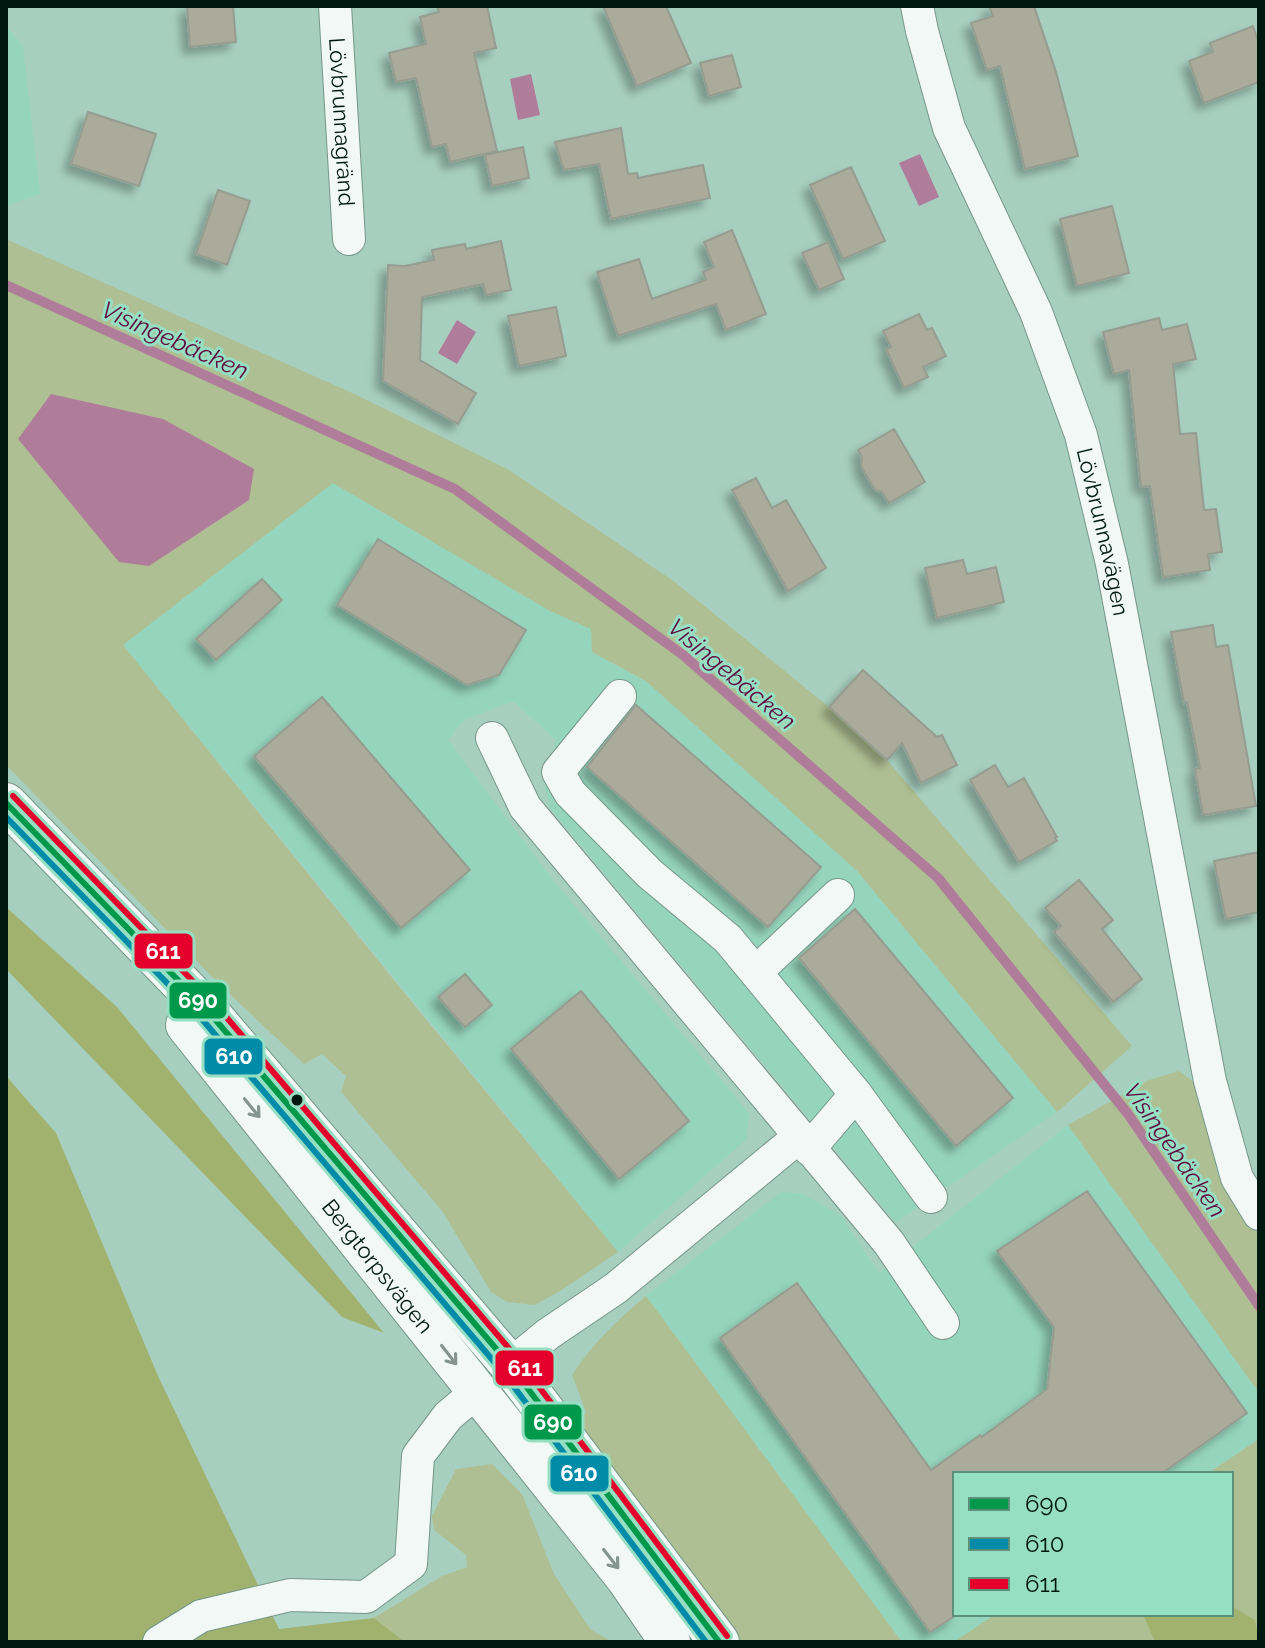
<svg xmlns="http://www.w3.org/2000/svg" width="1265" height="1648" viewBox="0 0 1265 1648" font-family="Raleway,sans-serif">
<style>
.built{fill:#96d5bd}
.green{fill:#aec093}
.forest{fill:#a1b26e}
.water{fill:#af7c9a}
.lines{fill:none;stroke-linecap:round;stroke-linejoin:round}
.stream{stroke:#af7c9a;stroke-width:10}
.building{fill:#abab9b;stroke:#959c90;stroke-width:2;filter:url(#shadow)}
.minor-casing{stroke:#75958a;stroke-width:34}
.major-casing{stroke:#75958a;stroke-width:42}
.minor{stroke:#f2f8f6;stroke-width:32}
.major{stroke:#f2f8f6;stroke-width:40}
.bus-1-casing{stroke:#97dfc3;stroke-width:12}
.bus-2-casing{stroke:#97dfc3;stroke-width:12}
.bus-3-casing{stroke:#97dfc3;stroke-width:12}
.bus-1{stroke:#00984a;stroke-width:6}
.bus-2{stroke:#008ca8;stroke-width:6}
.bus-3{stroke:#e4002b;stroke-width:6}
.oneway{stroke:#85948e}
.bus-dot{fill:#001910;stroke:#97dfc3;stroke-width:3}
.labels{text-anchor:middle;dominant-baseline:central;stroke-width:6;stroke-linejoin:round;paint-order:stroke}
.street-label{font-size:22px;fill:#001910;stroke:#97dfc3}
.water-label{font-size:24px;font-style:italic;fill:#5f093f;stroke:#97dfc3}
.line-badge{stroke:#97dfc3;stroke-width:3}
.badge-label{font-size:22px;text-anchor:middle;font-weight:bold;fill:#fff}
</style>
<defs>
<filter id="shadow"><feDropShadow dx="-7" dy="7" stdDeviation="4" flood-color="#0004"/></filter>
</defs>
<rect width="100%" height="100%" fill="#a7cfc0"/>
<path class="built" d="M6 26 23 46 40 194 6 206Z
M333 483 550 611 591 629 592 652 646 681 857 871 1057 1112 896 1222 550 808 545 788 556 740 513 701 464 720 448 740 552 879 749 1113 747 1139 618 1252 122 644Z
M1068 1125 1259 1388V1439L1207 1474H955V1614H996L954 1642H902L646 1296 781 1192 804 1194 841 1216 879 1273Z"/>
<path class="green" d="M6 239 359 396 509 470 675 582 829 707 887 760 1132 1046 1057 1112 857 871 646 681 592 652 591 629 550 611 333 483 123 645 415 1006 618 1252 559 1292 534 1305 507 1302 491 1292 442 1211 341 1092 346 1076 322 1054 304 1064 218 983 6 765Z
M1179 1071 1200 1087 1218 1175 1259 1235V1393L1068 1125 1149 1080Z
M646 1296 902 1642H739L689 1569 576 1421 586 1412 572 1375C592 1344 617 1320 646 1296Z
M1259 1439V1642H954L996 1614H1231V1474H1207Z
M492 1464 522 1494 554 1574 591 1630 613 1642H405L374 1618 442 1576 467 1567 466 1555 434 1530 432 1516 456 1469Z"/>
<path class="forest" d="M6 907 117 1007 384 1333 342 1317 6 969Z
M6 1076 56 1133 158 1376 279 1629 374 1618 405 1642H6Z
M1231 1606 1255 1620 1259 1642H1155L1143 1614H1231Z"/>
<path class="water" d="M531 74 540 115 518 120 510 79Z
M920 154 939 197 919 206 899 163Z
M457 320 476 332 457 364 438 353Z
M51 394 163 419 254 469 249 500 149 566 119 562 18 439Z"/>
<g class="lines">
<path class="stream" d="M6 285 455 489 683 655 938 878 1128 1114 1259 1306"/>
</g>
<path class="building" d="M187 6H233L236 42 190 47Z
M437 6H487L496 48 474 53 497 151 450 162 446 144 432 147 416 78 396 82 389 53 426 44 420 17 439 12Z
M603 6H666L691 63 637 86Z
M989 6H1034L1056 72 1078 156 1025 169 1000 66 987 70 971 23 993 16Z
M1253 26 1259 44V82L1204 103 1189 61 1213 52 1210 43Z
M732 55 741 87 709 96 700 63Z
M88 112 156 134 139 186 71 164Z
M621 128 628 174 637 173 638 178 703 165 710 198 611 219 599 164 564 170 555 142Z
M523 147 529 178 492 186 485 155Z
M851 167 885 241 843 259 810 185Z
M218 190 250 201 227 265 196 254Z
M1112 206 1129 273 1077 286 1060 219Z
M732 230 766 314 726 330 716 304 618 336 597 272 639 259 652 299 706 280 703 272 714 267 704 242Z
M501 241 511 290 486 295 483 284 422 297 420 360 476 393 458 424 383 381 388 265 405 266 434 260 432 250 465 244 466 249Z
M828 242 844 279 819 290 802 253Z
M556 307 566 356 519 366 508 316Z
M919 314 927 330 932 328 946 356 923 367 928 377 904 388 886 349 891 347 883 331Z
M1159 318 1162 330 1187 324 1196 359 1173 364 1180 434 1196 433 1204 510 1216 509 1222 552 1208 554 1210 570 1163 577 1150 486 1141 487 1129 370 1114 374 1103 332Z
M894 429 925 482 889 503 882 492 875 490 861 466 862 457 858 450Z
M756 478 772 508 786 500 826 568 788 591 732 490Z
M378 539 526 630 499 675 467 685 337 605Z
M963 560 967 574 996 567 1004 602 937 618 925 568Z
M262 579 282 600 216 660 196 639Z
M1213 625 1216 647 1228 645 1256 806 1203 815 1195 769 1200 768 1187 702 1184 703 1171 632Z
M863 670 937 737 942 735 957 765 921 783 902 743 887 760 829 707Z
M322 697 470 870 401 928 254 756Z
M636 705 821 867 768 927 587 767Z
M995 765 1008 787 1024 778 1057 837 1055 838 1057 841 1019 862 970 780Z
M1259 852V912L1226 919 1214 861Z
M1079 880 1113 920 1102 929 1142 979 1113 1002 1054 932 1061 926 1045 908Z
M855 909 1013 1098 956 1146 799 958Z
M465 974 492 1005 465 1027 438 997Z
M581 991 689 1121 619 1179 511 1049Z
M1087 1191 1247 1413 1161 1474H955V1616L930 1632 720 1338 797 1283 931 1470 980 1435 982 1437 1047 1389 1054 1327 997 1251Z"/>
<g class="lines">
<g class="minor-casing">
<g id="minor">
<path id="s1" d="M335 6 349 239"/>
<path id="s2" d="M917 6 922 31 949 128 1036 312 1081 435 1112 564 1210 1081 1237 1178 1259 1214"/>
<path d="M620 696 558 772 570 793 650 874 728 939 856 1094 931 1197"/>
<path d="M492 738 525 807 889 1243 943 1323"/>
<path d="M756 972 838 895"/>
<path d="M809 1149 856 1094"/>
<path d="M510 1365 548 1334 616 1288 800 1136"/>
<path d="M159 1642 201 1616 290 1595 366 1597 411 1564 418 1456 448 1416 478 1391"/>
</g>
</g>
<g class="major-casing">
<g id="major">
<path d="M6 803 208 1011 510 1365 719 1642"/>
<path id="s3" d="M186 1025 626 1578 670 1642"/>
</g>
</g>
<use href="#minor" class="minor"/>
<use href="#major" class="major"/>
<g class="bus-1-casing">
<path id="bus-1" d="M6 803 208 1011 510 1365 719 1642"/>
</g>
<g class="bus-2-casing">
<path id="bus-2" d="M6 817 201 1018 502 1371 706 1642"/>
</g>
<g class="bus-3-casing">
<path id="bus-3" d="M13 796 216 1005 518 1359 727 1636"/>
</g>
<use href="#bus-1" class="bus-1"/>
<use href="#bus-2" class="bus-2"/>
<use href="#bus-3" class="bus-3"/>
</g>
<defs><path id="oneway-shaft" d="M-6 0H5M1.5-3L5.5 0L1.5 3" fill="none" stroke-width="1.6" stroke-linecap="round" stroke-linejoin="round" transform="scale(2)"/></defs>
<g class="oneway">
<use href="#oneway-shaft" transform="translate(252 1108) rotate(51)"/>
<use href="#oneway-shaft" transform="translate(449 1355) rotate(52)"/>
<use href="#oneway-shaft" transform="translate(611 1559) rotate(52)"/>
</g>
<circle class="bus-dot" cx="297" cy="1100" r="7"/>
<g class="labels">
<g class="street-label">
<text stroke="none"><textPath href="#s1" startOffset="116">Lövbrunnagränd</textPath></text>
<text stroke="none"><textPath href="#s2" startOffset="560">Lövbrunnavägen</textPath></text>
<text stroke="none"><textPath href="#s3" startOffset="308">Bergtorpsvägen</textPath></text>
</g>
<g class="water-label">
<text transform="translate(175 340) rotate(24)">Visingebäcken</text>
<text transform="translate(732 674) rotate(40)">Visingebäcken</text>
<text transform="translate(1175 1150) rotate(55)">Visingebäcken</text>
</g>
</g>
<g class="line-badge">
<rect x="133" y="932" width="61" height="38" rx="8" fill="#e4002b"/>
<rect x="168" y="981" width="60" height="39" rx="8" fill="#00984a"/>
<rect x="203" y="1037" width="61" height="39" rx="8" fill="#008ca8"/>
<rect x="494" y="1349" width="61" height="38" rx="8" fill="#e4002b"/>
<rect x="523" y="1403" width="60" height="38" rx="8" fill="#00984a"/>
<rect x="549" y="1454" width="61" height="39" rx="8" fill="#008ca8"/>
</g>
<g class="badge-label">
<text x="163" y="959">611</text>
<text x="198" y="1008">690</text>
<text x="234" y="1064">610</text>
<text x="525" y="1376">611</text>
<text x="553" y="1430">690</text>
<text x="579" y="1481">610</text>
</g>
<rect width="1265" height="1648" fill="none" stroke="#001910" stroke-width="16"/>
<rect x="953" y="1472" width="280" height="144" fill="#97dfc3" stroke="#5b907b" stroke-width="2"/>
<rect x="969" y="1498" width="40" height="12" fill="#00984a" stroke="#5b907b" stroke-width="2"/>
<text x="1025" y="1512" font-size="24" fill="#001910">690</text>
<rect x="969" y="1538" width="40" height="12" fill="#008ca8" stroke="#5b907b" stroke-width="2"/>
<text x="1025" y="1552" font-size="24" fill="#001910">610</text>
<rect x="969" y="1578" width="40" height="12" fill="#e4002b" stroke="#5b907b" stroke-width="2"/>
<text x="1025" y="1592" font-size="24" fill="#001910">611</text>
</svg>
